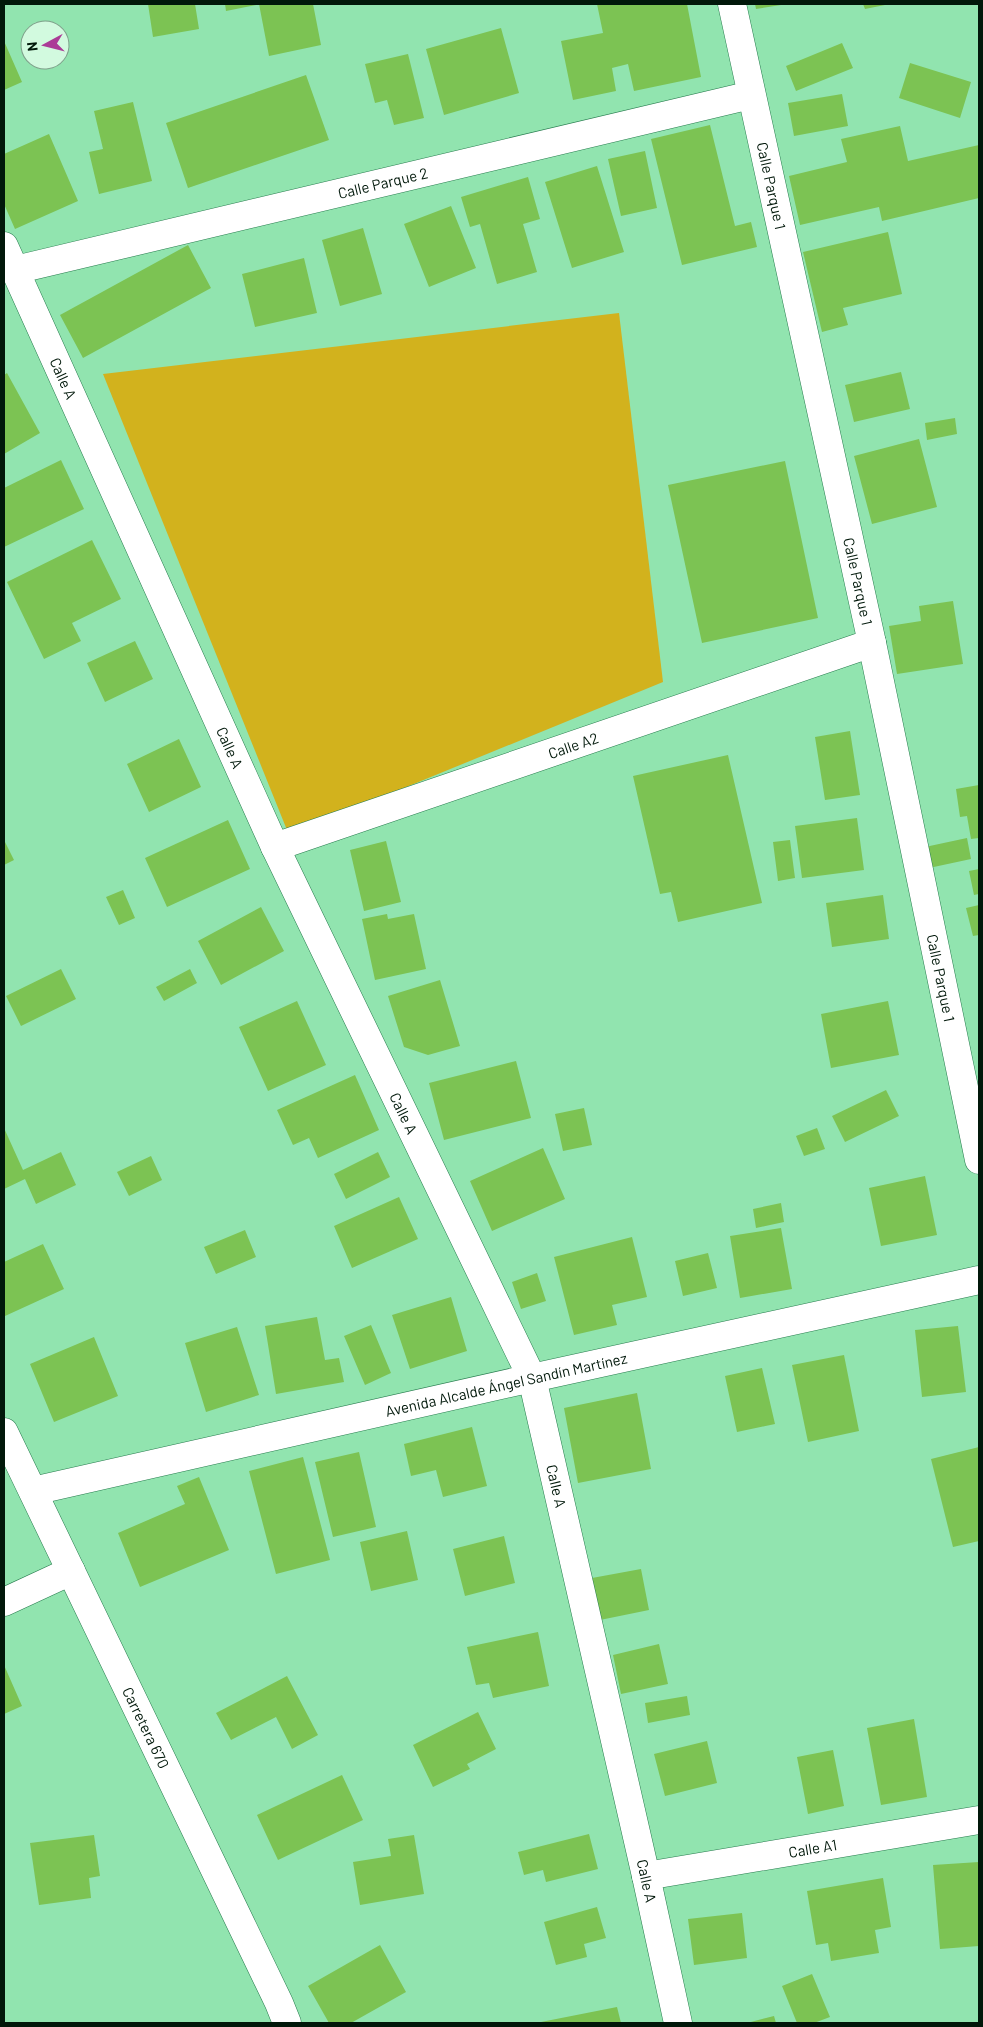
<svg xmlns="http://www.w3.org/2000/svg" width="983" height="2027" viewBox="0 0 983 2027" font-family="Barlow,sans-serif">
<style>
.green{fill:#d2b21d}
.building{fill:#7cc353}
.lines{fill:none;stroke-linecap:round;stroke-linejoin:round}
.minor-casing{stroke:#277c4e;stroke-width:29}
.tertiary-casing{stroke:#277c4e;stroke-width:29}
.minor{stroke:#fff;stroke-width:28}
.tertiary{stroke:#fff;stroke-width:28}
.labels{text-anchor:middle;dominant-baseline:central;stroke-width:5;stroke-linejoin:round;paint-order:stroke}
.street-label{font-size:15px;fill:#01180a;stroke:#d2fadf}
</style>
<rect width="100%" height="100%" fill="#91e4af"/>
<path class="green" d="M619 313 663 682 289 835 103 374Z"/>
<path class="building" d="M148 4H195L199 29 153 37Z
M225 4H256V5L226 11Z
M259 4H313L321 45 269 56Z
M597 4H687L701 77 634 91 628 64 612 68 616 91 573 100 561 41 603 33Z
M755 4H781V5L756 9Z
M863 4H885V5L865 9Z
M501 28 519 93 444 115 426 49Z
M4 41 22 82 4 90Z
M842 43 853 68 796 91 786 66Z
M408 54 424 118 394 125 387 100 375 103 365 64Z
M910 63 971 82 960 118 899 98Z
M306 75 329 140 188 188 166 123Z
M842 94 848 126 794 136 788 103Z
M133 102 152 181 99 194 89 152 103 149 94 111Z
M710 125 735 226 751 222 757 247 682 265 651 139Z
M900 126 908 161 979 145V198L882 221 879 207 800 225 789 176 847 162 841 139Z
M49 134 78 201 15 229 4 204V154Z
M645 151 657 208 621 216 608 159Z
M597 166 624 252 572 268 545 182Z
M528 177 540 219 523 224 537 272 497 284 480 224 470 227 461 197Z
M451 206 476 268 429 287 404 224Z
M363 228 382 294 340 306 322 240Z
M888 232 902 294 843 308 848 325 822 332 803 252Z
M188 245 211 288 83 358 60 315Z
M304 258 317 313 255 327 242 274Z
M901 372 910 409 854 422 845 385Z
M7 373 40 433 4 454V375Z
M955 418 957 434 927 440 925 423Z
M919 439 937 507 872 524 854 456Z
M61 460 84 509 4 547V488Z
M785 461 818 618 702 643 668 485Z
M92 540 121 599 72 623 81 641 44 659 7 582Z
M953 601 963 664 897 674 889 626 921 621 919 606Z
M135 641 153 679 105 702 87 663Z
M850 731 860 795 825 800 815 737Z
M179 739 201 787 149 812 127 764Z
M728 755 762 903 678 922 671 892 660 894 633 776Z
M979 785V838L971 839 967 816 960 817 956 789Z
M857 818 864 870 802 878 795 826Z
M228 820 250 869 167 907 145 858Z
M967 838 971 859 929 868 925 847Z
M4 840 14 860 4 865Z
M790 840 795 878 778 881 773 842Z
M386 841 401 902 364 911 350 850Z
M979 869V894L974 895 969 871Z
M123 890 135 918 119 925 106 897Z
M883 895 889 939 832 947 826 903Z
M979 905V935L973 936 966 908Z
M261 907 284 951 221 985 198 941Z
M387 914 388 919 414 914 426 969 375 980 362 919Z
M61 969 76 999 21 1026 6 996Z
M190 969 197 983 164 1001 156 987Z
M440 980 460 1046 428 1055 404 1047 388 996Z
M297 1001 326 1065 268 1091 239 1027Z
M888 1001 899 1055 831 1068 821 1014Z
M516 1061 531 1118 444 1140 429 1083Z
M355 1075 379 1130 318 1158 309 1138 293 1145 277 1110Z
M886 1090 899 1116 845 1142 832 1116Z
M584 1108 592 1145 563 1151 555 1114Z
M4 1128 23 1170 61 1152 76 1185 36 1204 25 1179 4 1189Z
M817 1128 825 1149 804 1156 796 1136Z
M543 1148 565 1199 492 1231 470 1181Z
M378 1152 390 1177 346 1199 334 1174Z
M151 1156 162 1180 129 1196 117 1172Z
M925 1176 937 1235 881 1246 869 1188Z
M399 1197 418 1239 352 1268 334 1226Z
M781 1203 784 1222 756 1228 753 1209Z
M781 1228 792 1289 740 1298 730 1236Z
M245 1230 256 1257 216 1274 204 1247Z
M632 1237 647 1297 612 1305 617 1325 574 1335 554 1257Z
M43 1244 64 1289 5 1316 4 1262Z
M708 1253 717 1288 683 1296 675 1261Z
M537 1273 546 1301 521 1309 512 1282Z
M451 1297 467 1351 410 1369 392 1315Z
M317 1317 325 1360 339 1358 344 1382 276 1394 265 1326Z
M371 1325 391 1373 365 1385 344 1336Z
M958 1326 966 1392 922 1397 915 1330Z
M237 1327 259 1395 206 1412 185 1343Z
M94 1337 118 1396 54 1422 30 1364Z
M844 1355 859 1431 808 1442 792 1365Z
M762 1368 775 1424 737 1432 725 1376Z
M637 1393 651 1469 578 1483 564 1408Z
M472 1427 487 1486 443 1497 436 1470 411 1476 404 1444Z
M979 1447V1541L953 1547 931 1459Z
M359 1452 376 1527 333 1537 315 1462Z
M303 1457 330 1560 276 1574 249 1471Z
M199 1477 229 1550 140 1587 118 1533 185 1504 177 1486Z
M407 1531 418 1580 371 1591 360 1542Z
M504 1536 515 1583 465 1596 453 1549Z
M641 1569 649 1610 600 1620 592 1578Z
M538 1632 549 1686 493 1698 489 1683 476 1685 467 1647Z
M659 1644 668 1684 621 1694 613 1655Z
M4 1665 22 1706 4 1714Z
M287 1676 318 1735 292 1749 276 1717 231 1740 216 1713Z
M687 1696 690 1715 648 1723 645 1703Z
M478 1712 496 1749 467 1764 470 1769 433 1787 413 1745Z
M914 1719 927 1797 881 1805 867 1728Z
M707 1741 717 1783 665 1796 654 1754Z
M833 1750 844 1806 808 1814 797 1757Z
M342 1775 363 1820 278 1860 257 1815Z
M589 1834 598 1869 546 1882 543 1870 524 1875 518 1852Z
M94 1835 100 1876 89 1878 91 1898 39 1905 30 1843Z
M414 1835 424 1894 360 1905 353 1862 391 1856 388 1839Z
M979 1862V1946L940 1949 933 1865Z
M883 1878 891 1927 875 1930 879 1953 831 1961 828 1943 816 1945 807 1891Z
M597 1907 606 1938 584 1944 587 1957 556 1965 544 1922Z
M742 1913 747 1958 694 1965 688 1919Z
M380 1945 406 1992 351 2023H329L308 1986Z
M812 1974 830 2017 814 2023H797L782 1986Z
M617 2007 621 2023H541V2022Z
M774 2016 776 2023H747Z"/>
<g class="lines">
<g class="minor-casing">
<g id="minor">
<path id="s1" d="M732 4 872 643 979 1160"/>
<path id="s2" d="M4 246 275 847 532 1378 646 1876 678 2023"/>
<path id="s3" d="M15 270 751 95"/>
<path id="s4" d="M275 847 872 643"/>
<path id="s5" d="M33 1491 532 1378 979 1280"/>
<path d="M4 1602 71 1571"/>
<path id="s6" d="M646 1876 979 1820"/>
</g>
</g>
<g class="tertiary-casing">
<g id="tertiary">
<path id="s7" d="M4 1432 279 2003 287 2023"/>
</g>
</g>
<use href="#minor" class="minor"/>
<use href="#tertiary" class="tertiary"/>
</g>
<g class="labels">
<g class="street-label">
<text stroke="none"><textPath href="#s3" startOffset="378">Calle Parque 2</textPath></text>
<text stroke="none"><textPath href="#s1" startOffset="186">Calle Parque 1</textPath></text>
<text stroke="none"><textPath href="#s2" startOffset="145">Calle A</textPath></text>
<text stroke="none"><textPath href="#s1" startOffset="591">Calle Parque 1</textPath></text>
<text stroke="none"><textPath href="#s4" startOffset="315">Calle A2</textPath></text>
<text stroke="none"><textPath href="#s2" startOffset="550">Calle A</textPath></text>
<text stroke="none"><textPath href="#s1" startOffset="996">Calle Parque 1</textPath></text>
<text stroke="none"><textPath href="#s2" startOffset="955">Calle A</textPath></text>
<text stroke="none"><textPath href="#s5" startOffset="485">Avenida Alcalde Ángel Sandín Martínez</textPath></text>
<text stroke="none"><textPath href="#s2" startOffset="1360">Calle A</textPath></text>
<text stroke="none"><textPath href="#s7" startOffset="328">Carretera 670</textPath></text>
<text stroke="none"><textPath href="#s6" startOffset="169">Calle A1</textPath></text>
<text stroke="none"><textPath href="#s2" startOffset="1765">Calle A</textPath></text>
</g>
</g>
<rect width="983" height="2027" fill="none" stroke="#01180a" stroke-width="10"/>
<g transform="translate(45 45) rotate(263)"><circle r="24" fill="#d2fadf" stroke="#7ea08a"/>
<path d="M0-4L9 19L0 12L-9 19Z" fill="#ab3b97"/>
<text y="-8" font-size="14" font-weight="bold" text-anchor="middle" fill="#01180a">N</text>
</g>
</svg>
